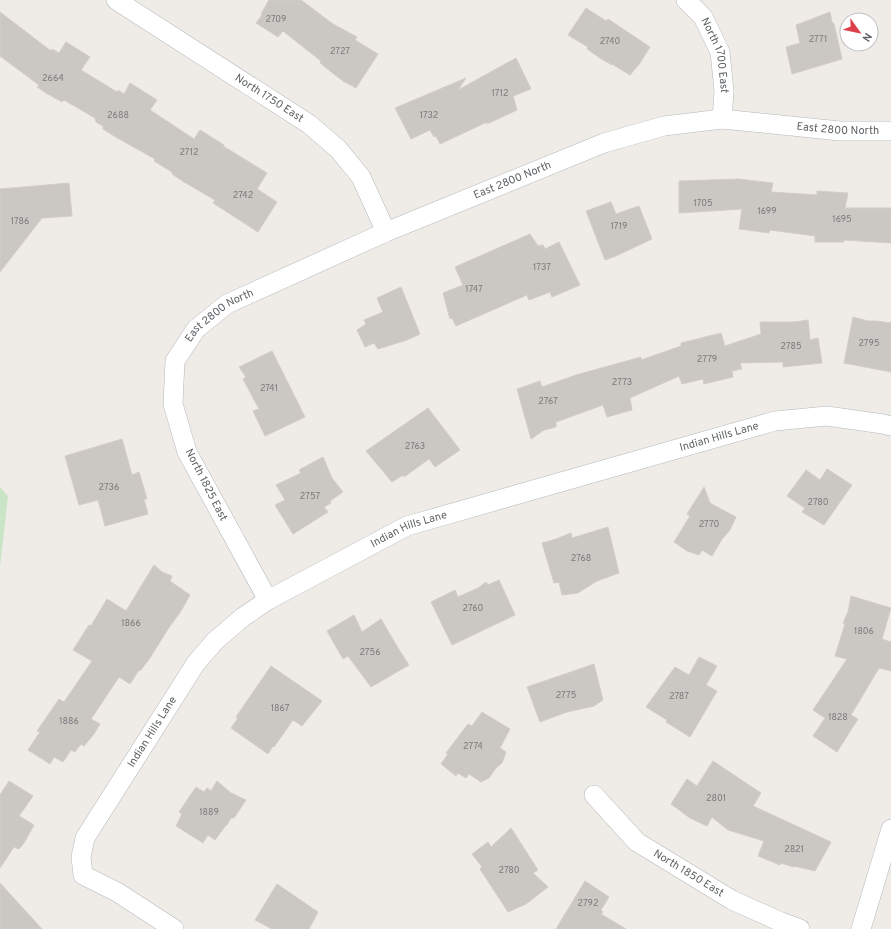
<svg xmlns="http://www.w3.org/2000/svg" width="891" height="929" viewBox="0 0 891 929" font-family="Overpass,sans-serif">
<style>
.green{fill:#cae4c6}
.building{fill:#cbc7c3;stroke:#d4cdc5}
.lines{fill:none;stroke-linecap:round;stroke-linejoin:round}
.street-casing{stroke:#b4b7ba;stroke-width:20}
.street{stroke:#fff;stroke-width:19}
.labels{text-anchor:middle;dominant-baseline:central;stroke-width:3.5;stroke-linejoin:round;paint-order:stroke}
.number-label{font-size:9px;fill:#797c7d}
.street-label{font-size:11px;fill:#5e6366;stroke:#fff}
</style>
<rect width="100%" height="100%" fill="#efece7"/>
<path class="green" d="M0 487 8 496 0 567Z"/>
<path class="building" d="M269 0H301L333 24 357 37 355 40 378 54 356 88 343 81 330 71 320 63 321 61 283 31 278 37 256 23 262 15 261 14Z
M586 8 606 21 608 19 650 47 640 63 630 75 612 64V65L600 58 587 49 588 47 568 35Z
M0 12 51 51 52 49 59 53 66 42 90 57 81 70 117 92 118 90 124 94 130 83 157 100 150 110 194 139 200 130 224 145 223 146 267 173 257 189 277 202 258 232 213 203 215 200 184 182 172 174V172L154 161 155 159 114 136 103 129V126L96 122 95 118 64 100 62 102 46 93 37 87 39 85 0 56Z
M830 12 832 22 834 24 842 59 792 74 786 47 800 43 796 25Z
M516 58 531 89 513 96 517 110 487 124V122L440 144 436 136 434 137 430 130 411 139 395 108 466 78 458 90Z
M739 179 773 183 771 192 817 195V191L848 193 845 208H891V243L844 240V242H815V236L770 230 769 233 739 229 742 209 679 213V181Z
M69 183 72 216 42 218 0 272V189Z
M611 202 616 214 639 206 652 239 616 256 605 260 586 211Z
M530 234 538 246 543 245 545 249 559 242 580 285 552 297 550 292 529 300 527 295 456 326 452 318 450 319 443 293 463 285 455 267Z
M401 287 420 334 407 340 378 349 374 343 365 347 357 330 366 324 364 320 383 312 377 298Z
M853 317 868 321H877L891 323V372L844 363Z
M808 320 810 340 818 338 822 363 783 367V362L740 363 742 369 732 371 733 377 704 384 703 379 682 384 679 376 630 398 632 410 607 417 603 405 556 422V427L544 430 531 439 517 389 540 381 542 387 576 375 641 357V360L681 346V343L721 333 725 346 761 334 760 322H795Z
M272 351 305 417 265 436 253 411 259 409 243 379 246 377 239 367Z
M428 408 460 450 435 467 429 459 404 477 403 475 392 482 366 451Z
M122 439 132 475 139 472 147 499H144L148 514 105 526 98 500 79 505 65 456Z
M323 457 332 478 343 492 330 501 331 503 324 507 328 512 293 534 275 505 285 500 276 485 301 473 299 470Z
M827 469 852 485 824 525 802 512 805 508 787 496 806 470 820 480Z
M704 487 710 503 736 517 730 530 722 539 712 556 702 550 699 555 687 551 674 542 690 516 687 514Z
M608 527 619 573 597 581 578 593 562 595 559 582 554 583 542 543 556 539 571 533 572 538Z
M154 565 162 572 172 576 170 581 190 595 181 611 168 629 150 658 140 671 139 670 130 684 119 677 91 719 100 724 94 734 84 746 81 744 75 752 71 750 63 762 54 757 50 764 28 750 40 732 37 731 59 699 64 702 92 661 73 650 89 625 91 626 107 599 126 611Z
M499 580 515 615 452 645 431 602 455 590 458 597 478 588 486 582 488 585Z
M851 596 891 608 882 639 891 642V671L879 668 851 715 858 719 837 752 813 736 825 718 813 710 847 659 835 656 845 624 843 623 848 612Z
M354 615 362 632 381 619 398 648 409 665 371 687 348 656 343 659 327 631Z
M699 657 717 666 706 685 717 691 690 737 666 722 667 720 646 707 675 667 689 675Z
M594 664 603 700 594 706 567 712 540 722 527 687Z
M271 666 322 701 302 726 293 720 274 747 273 746 268 754 231 728 238 718 236 717Z
M482 712 510 729 500 748 506 752 502 763 496 768 489 778 481 782 469 774 466 778 458 773 456 776 441 764 448 754 446 753 468 724 472 726Z
M713 761 761 793 753 806 831 842 815 871 794 866V867L781 863 780 865 758 856 764 841 728 830 712 817 707 826 690 818 671 804 687 779 697 786Z
M9 781 33 796 19 816 34 825 24 843 19 849 14 847 0 868V795Z
M217 781 231 793 246 800 234 818H231L227 825H226L215 840 208 835 203 843 176 826 182 814 179 812 196 787 204 792 207 788 211 791Z
M511 828 538 870 533 873 548 887 526 904 508 912 480 869 482 867 472 854 488 842 491 847Z
M585 881 609 897 601 910 603 912 601 914 626 929H556Z
M0 883 42 929H0Z
M277 884 318 912 309 929H272L255 920Z"/>
<g class="lines">
<g class="street-casing">
<g id="street">
<path id="s1" d="M116 0 309 124 338 149 361 177 386 232"/>
<path id="s2" d="M686 0 703 17 720 52 724 91 722 119"/>
<path id="s3" d="M268 600 187 452 173 404 175 361 196 329 227 304 386 232 604 143 664 126 722 119 840 131H891"/>
<path id="s4" d="M594 795 637 842 732 900 781 922 800 929"/>
<path id="s5" d="M174 929 117 892 83 875 81 857 85 838 196 663 215 641 243 617 268 600 407 526 775 421 827 416 883 424 891 426"/>
<path d="M861 929 891 829"/>
</g>
</g>
<use href="#street" class="street"/>
</g>
<g class="labels">
<g class="number-label">
<text x="276" y="19">2709</text>
<text x="818" y="39">2771</text>
<text x="610" y="41">2740</text>
<text x="340" y="51">2727</text>
<text x="53" y="78">2664</text>
<text x="500" y="93">1712</text>
<text x="118" y="115">2688</text>
<text x="429" y="115">1732</text>
<text x="189" y="152">2712</text>
<text x="243" y="195">2742</text>
<text x="703" y="203">1705</text>
<text x="767" y="211">1699</text>
<text x="842" y="219">1695</text>
<text x="20" y="221">1786</text>
<text x="619" y="226">1719</text>
<text x="542" y="267">1737</text>
<text x="474" y="289">1747</text>
<text x="869" y="343">2795</text>
<text x="791" y="346">2785</text>
<text x="707" y="359">2779</text>
<text x="622" y="382">2773</text>
<text x="269" y="388">2741</text>
<text x="548" y="401">2767</text>
<text x="415" y="446">2763</text>
<text x="109" y="487">2736</text>
<text x="310" y="496">2757</text>
<text x="818" y="502">2780</text>
<text x="709" y="524">2770</text>
<text x="581" y="558">2768</text>
<text x="473" y="608">2760</text>
<text x="131" y="623">1866</text>
<text x="864" y="631">1806</text>
<text x="370" y="652">2756</text>
<text x="566" y="695">2775</text>
<text x="679" y="696">2787</text>
<text x="280" y="708">1867</text>
<text x="838" y="717">1828</text>
<text x="69" y="721">1886</text>
<text x="473" y="746">2774</text>
<text x="716" y="798">2801</text>
<text x="209" y="812">1889</text>
<text x="794" y="849">2821</text>
<text x="509" y="870">2780</text>
<text x="588" y="903">2792</text>
</g>
<g class="street-label">
<text stroke="none"><textPath href="#s2" startOffset="65">North 1700 East</textPath></text>
<text stroke="none"><textPath href="#s1" startOffset="182">North 1750 East</textPath></text>
<text stroke="none"><textPath href="#s3" startOffset="987">East 2800 North</textPath></text>
<text stroke="none"><textPath href="#s3" startOffset="651">East 2800 North</textPath></text>
<text stroke="none"><textPath href="#s3" startOffset="327">East 2800 North</textPath></text>
<text stroke="none"><textPath href="#s5" startOffset="929">Indian Hills Lane</textPath></text>
<text transform="translate(206 485) rotate(63)">North 1825 East</text>
<text stroke="none"><textPath href="#s5" startOffset="605">Indian Hills Lane</textPath></text>
<text stroke="none"><textPath href="#s5" startOffset="269">Indian Hills Lane</textPath></text>
<text stroke="none"><textPath href="#s4" startOffset="124">North 1850 East</textPath></text>
</g>
</g>
<g transform="translate(859 32) rotate(123)"><circle r="19" fill="#ffffff" stroke="#bfc1c2"/>
<path d="M0-3L7 15L0 10L-7 15Z" fill="#dc4049"/>
<text y="-6" font-size="11" font-weight="bold" text-anchor="middle" fill="#5e6366">N</text>
</g>
</svg>
